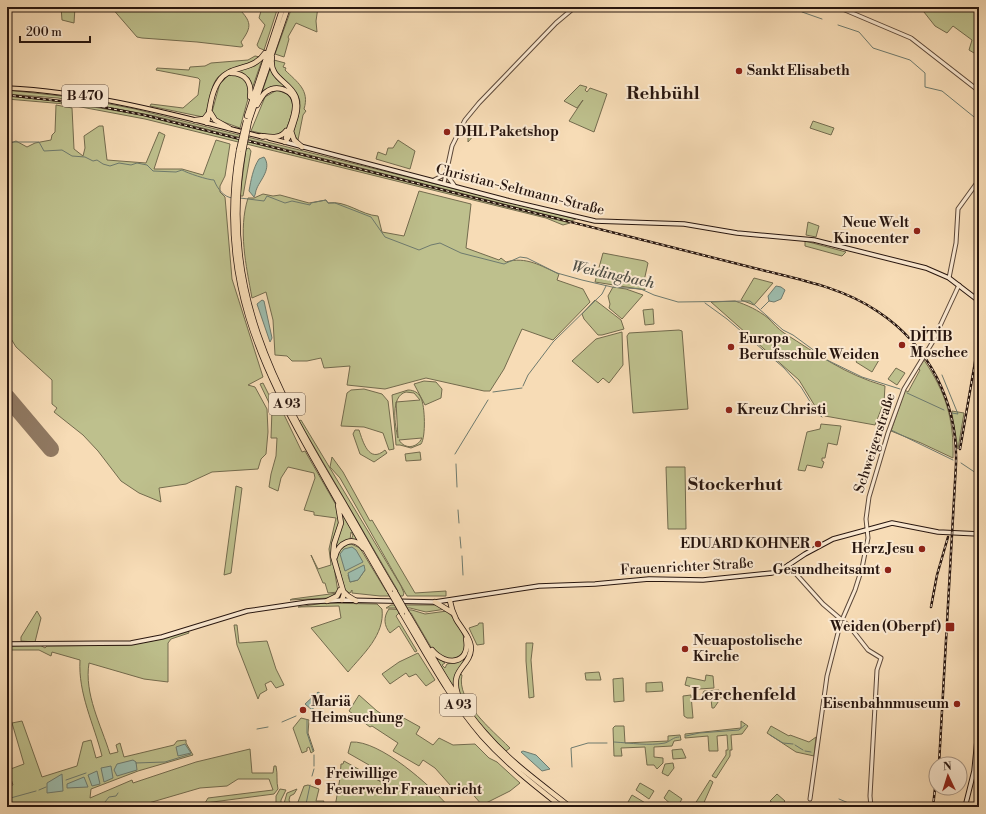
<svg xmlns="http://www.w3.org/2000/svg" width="986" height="814" viewBox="0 0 986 814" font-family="'Libre Bodoni',serif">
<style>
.green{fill:#bec08d;stroke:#736b4e;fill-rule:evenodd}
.water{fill:#9dbcad;stroke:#6e7a6e}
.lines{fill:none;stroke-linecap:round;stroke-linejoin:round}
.stream{stroke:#6e7a6e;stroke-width:1}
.runway{stroke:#907962;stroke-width:16}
.tertiary-casing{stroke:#5c4839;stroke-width:5}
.secondary-casing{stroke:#28160f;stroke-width:5.5}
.primary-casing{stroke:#28160f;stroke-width:5.5}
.motorway-casing{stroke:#28160f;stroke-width:6}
.tertiary{stroke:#fae8d0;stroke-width:3}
.secondary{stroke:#fae8d0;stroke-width:3.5}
.primary{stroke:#f7dcb6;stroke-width:3.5}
.motorway{stroke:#f7dcb6;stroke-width:4.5}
.rail-casing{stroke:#28160f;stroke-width:2.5}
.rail{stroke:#fae8d0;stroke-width:1;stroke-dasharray:3;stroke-linecap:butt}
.motorway-bridge-casing{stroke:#28160f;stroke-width:6;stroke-linecap:butt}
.motorway-bridge{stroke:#f7dcb6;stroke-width:4.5}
.poi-dot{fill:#8f2418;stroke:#fae8d0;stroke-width:1.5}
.labels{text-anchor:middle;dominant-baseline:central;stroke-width:4;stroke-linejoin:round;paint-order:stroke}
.shield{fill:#fae8d0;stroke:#675549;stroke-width:1}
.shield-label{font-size:13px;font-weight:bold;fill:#28160f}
.poi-label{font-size:14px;font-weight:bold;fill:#28160f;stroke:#fae8d0;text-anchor:start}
.street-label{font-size:14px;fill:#28160f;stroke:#fae8d0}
.water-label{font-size:15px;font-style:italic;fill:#515046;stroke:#fae8d0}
.district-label{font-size:18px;font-weight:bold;fill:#28160f;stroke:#fae8d0}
</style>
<rect width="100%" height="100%" fill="#f7dcb6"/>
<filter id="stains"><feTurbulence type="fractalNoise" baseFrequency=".005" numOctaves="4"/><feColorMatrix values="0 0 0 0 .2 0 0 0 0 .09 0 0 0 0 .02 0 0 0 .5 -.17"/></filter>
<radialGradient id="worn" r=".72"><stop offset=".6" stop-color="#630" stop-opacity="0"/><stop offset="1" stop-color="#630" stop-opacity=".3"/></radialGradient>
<path class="green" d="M61 7H75L74 23 62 20Z
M111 7H240L241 11C252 23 251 28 241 42L243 46 241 47 197 42 142 38 137 37Z
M272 7H278L264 50 259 48 257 45 265 25 259 18 261 11Z
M292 7H318L316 21 317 32 296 23 288 37 289 39 284 57 275 54Z
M920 7H979V56L969 50 972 40 953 26 947 33 935 26Z
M255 56 260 57C248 68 230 65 218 77 208 88 212 107 203 117L150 106 151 104 183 108 198 95 200 80 198 78 156 70 157 68 189 70 190 67 205 66 211 63 248 60Z
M262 60 252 89 249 78 237 71 255 66Z
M274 60 285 63 283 67 286 68 285 70C297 82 310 90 304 109L306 111 303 115 298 140 293 133C295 123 300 114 300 105 301 85 271 79 274 60Z
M271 66 287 87 296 102 284 87 261 95Z
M230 74H238L248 84 249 95 240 128 218 120 212 112 220 83Z
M580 85 587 87 585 90 587 92 590 88 607 94 594 132 569 121 583 100 577 108 564 101Z
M7 90 79 98 135 109 576 219 571 221 155 116 58 98 7 94Z
M277 90 287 94C298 104 290 119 286 130L274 136 251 131 265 97Z
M7 96 57 101 142 115 570 223 563 225 546 218 145 119 65 104 7 99Z
M56 105 72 108 74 149 83 156 85 148 84 136 99 126H103L107 160 146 163 159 132 165 135 154 169H182L203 175 216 140 230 144 225 176 220 186V192L225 197 232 279 263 377 248 385 255 387 267 409 268 432 266 454 261 459 258 469 212 472 186 484 159 488 161 502 139 493 121 481 98 451 83 435 54 412 57 408 52 404V380L16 347 7 332V142L11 143 16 141 27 147 35 143 51 140 52 135 55 132Z
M813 121 834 128 831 135 810 128Z
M466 123 475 134 468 142V138L461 131Z
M398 140 415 151 410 169 376 159 378 152 386 155 388 148H393Z
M249 148 251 151 243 196H240L246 149Z
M419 191 471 204 466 248 499 260 501 258 506 262C526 256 541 266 559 274L557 280 583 289 590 302 553 340 522 329 504 369 490 391H484L426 378 385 389 347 385 350 366 324 368 321 358 307 361H292L287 356 275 355 273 320 266 292 252 298C246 265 238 230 248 198H254L263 194 273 196 280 195 309 203 326 200 328 203C346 200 361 215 378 216L382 232 404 236Z
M808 222 819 226 816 237 806 235Z
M805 241 846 252 842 256 838 255 805 246Z
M603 253 645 261 648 263 644 281 645 290 595 282Z
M754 278 773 283 754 305 741 300Z
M613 287 626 289 643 295 622 319 609 308 610 304 608 296Z
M595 300 621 320 624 329 602 335H598L584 319 582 314Z
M735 301C747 305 758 310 768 318 773 323 778 329 784 333 819 355 844 374 885 386L884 402 875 425 825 416 818 411 799 380 711 302Z
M653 309 654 324 645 325 643 310Z
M679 330 682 331 688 409 633 413 627 336 629 333Z
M622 332 623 365 609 383 603 378 598 383 572 361 596 339Z
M863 351 879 360 872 372 856 362Z
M924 360C946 393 954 419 953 458L921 443 891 431 905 390 908 392 920 370 918 368Z
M896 368 905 373 897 385 888 379Z
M424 381 436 382 442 389 441 398 425 405 414 384Z
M263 383 271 399 276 398 302 452 305 451 336 505 340 518 333 561 338 592 328 593 325 583H323L311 555 318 569 331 565 329 549 336 518 314 515V512L304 510 315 478 314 473 288 467 281 478 278 491 269 487 271 474 276 456 277 438H271L272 409 260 384Z
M364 389 382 394 388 401 394 449 389 450 383 433 364 427 341 426 347 393 351 390Z
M408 390C414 390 419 393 421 398 425 406 426 437 421 444L411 448 400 445H396L392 395ZM406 392 414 393 420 400 396 402 398 438C395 426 390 396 406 392ZM422 438C417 448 405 450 399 440Z
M952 411 964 413 958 449 952 414Z
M301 420 401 586 404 593 403 596H380L352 593V590L350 593 345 591 336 556 343 545 351 544 360 548 386 591H398L299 421ZM365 570 358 580 350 582 348 575Z
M821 424 841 426 837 445 828 443 825 458H822V461L824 462 822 468 807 465 805 471 798 470 807 432 820 429Z
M355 430H359C363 442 369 464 385 450L387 453 374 462 360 454 353 434Z
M420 452 421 460 406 461 405 454Z
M332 457 343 472 370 521 372 520 415 593 446 591V596H407L340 478 330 467Z
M666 467H685L686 529H668Z
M236 486 242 488 231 573 224 575Z
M342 513 360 544 351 540 353 535 351 532 350 540 335 551 342 521Z
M338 593 329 598 290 600 292 599Z
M324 603 377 604 382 609C385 635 363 654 348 672L311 628 341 618 339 606 298 607Z
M391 605H436L446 609 426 612 410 608H386Z
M389 609 412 610 425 614 447 611C461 626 479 655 447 660L432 649 411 613H399L396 616 417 651 415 652 399 626 390 633C384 626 383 617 389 609Z
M37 611 41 618 35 642 21 641V637Z
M479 623H483L484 644 477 645 469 628 478 625Z
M234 625H237L239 643 267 641 276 669 284 685 276 688 271 681 265 684 267 690 260 694 258 699 237 645Z
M188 630 189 633 171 639 168 643V682L144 679 89 663C84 694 101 725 110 754L118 752 116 745 120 743 124 757 174 745 177 741 186 740V743L193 755 138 771 91 789 90 798 132 780 133 783 196 762 250 749 252 773H273L274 766H276C278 775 276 781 278 789L274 794 205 803 208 798 273 790 269 779H238L227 786 200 788 135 807H7V787L13 785 8 770 24 764 12 723 22 721 42 777 77 766 83 742 91 740 96 758 102 756C94 724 78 694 80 660L52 652 51 656 39 650H7V646L40 645 45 648 47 646 128 645 156 640Z
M526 643H533L531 660 534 697 529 698 526 661Z
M469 646 468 654 455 676 454 689 435 656 445 663 442 665 445 668 447 664 455 662Z
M418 653 435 680 426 686 416 674 409 677 406 673 390 684 382 674 399 662Z
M599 672 601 680H586L585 673Z
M459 673 462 675C456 701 492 730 509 747L510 748 506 751C495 741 459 703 457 689 457 684 458 678 459 673Z
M706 675 713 676 714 688 699 689 685 685 687 677 705 681Z
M623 678 624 701 614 702 613 679Z
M662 682 663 691 646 692V683Z
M719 690 723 695 714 708H712L711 699 703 700V693L704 691Z
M359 695 377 711 398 724 402 717 420 727 416 734 433 745 439 738 453 745 475 744 489 758 497 762 520 783 510 791 482 805 469 790 459 795 435 768 423 760 419 766 393 751 398 743 372 726 370 727 349 711Z
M691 695 693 718H687L684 716 683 696Z
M301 718 309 720 308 733 314 751 311 753 309 747 307 748V751L302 753 293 728Z
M741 721 748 726 742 734 731 735 732 750H730V756L716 778 712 776 726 755V750H728L727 735 717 736 718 751H709L708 736 685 738V734L741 728Z
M615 726H624L625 743 668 741V736L680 735 681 740 674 741 672 746 654 747V757L663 758V763L657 769 654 765H647L645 747 621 748 622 756H614L613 728Z
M771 726 789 736 790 735 809 742 816 737 814 756 796 752 767 733Z
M351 742C380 740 431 786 449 807H335L340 778 341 764H343L344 761 383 783 365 772 369 765 348 753Z
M682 749 686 758 673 759 672 750Z
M673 763 674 768 668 776 662 773 665 764Z
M710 780 713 782 702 807H693Z
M640 783 654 791 649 799 636 790Z
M308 785 319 789 316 801H324L321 807H300L298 802 304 786Z
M280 789 286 790 281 800V807H276V796Z
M297 789 294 794 290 796 289 800 292 807H283L287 793Z
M669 790 682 799 677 807H674L664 798Z
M777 794 785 801 779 807 770 801Z
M632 795 652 807H634L628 802Z"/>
<path class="water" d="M264 157C272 168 261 179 257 188 255 192 256 194 254 197L249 191C251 180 253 168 259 159Z
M776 286 781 287 785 290 781 299 774 302 769 301 768 296Z
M262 300 264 301 272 338 270 342 257 304Z
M352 547 356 550 363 562 345 571 340 554 344 549Z
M364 565 365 570 358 580 350 582 348 573Z
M318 692 321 694 320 698 312 710 305 704Z
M185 744 191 753 178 756 176 747Z
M523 751 536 755 550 769 542 771 521 752Z
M133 760 136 762 137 770 117 776 114 770 117 764Z
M111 766 113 778 104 782 101 768Z
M97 771 100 784 92 786 88 775Z
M62 774 63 791 47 793V783Z
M84 777 88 787 67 788V784Z"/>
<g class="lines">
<path class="stream" d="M971 7 975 13 979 15
M802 12 822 19
M838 25 859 32 873 48 910 60 925 73V87L942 91 979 121
M7 142H39L44 151 62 150 72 156 85 157 93 161 97 160 103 164 110 166 119 163 131 165 137 163 147 165 153 171 176 172 182 170C187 173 208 180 214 180 217 188 224 198 233 198
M240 198 264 201 267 196 285 203 292 201 310 205 311 203 326 200 328 203H335L371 217 385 237 419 250 431 245 440 243 461 253 504 264 520 257 527 258 557 273 582 280 612 287 641 289 654 295 678 302 750 301 783 330 793 335 827 360 862 377 900 389
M705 303 727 319 784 368 801 387 817 413 822 417
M761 309 769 301
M942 375 958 414 952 413
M523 386 528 375 553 342 602 294 606 286
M493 392 522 388
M907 393 944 410
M891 430 953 460
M455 454 488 400
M961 463 979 475
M456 464 457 487
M458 510 459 523
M460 537 461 548
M462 556 463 575
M307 720V733L313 751
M282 722 296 716
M257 729 268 727
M770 735 783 743 793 744
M686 736 699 733 739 730 745 725
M614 742C631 743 649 746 665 743 671 741 673 737 679 737
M795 745 803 750
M805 751 811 752
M314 755V766
M136 763 165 762 191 754
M572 767 571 748 588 743H607
M312 776 314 769
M66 780 86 773
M39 790 46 787
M7 799 36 791
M839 799 858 807
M101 807 109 797 116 796 118 793
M309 807 306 804 310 785"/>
<path class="runway" d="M7 397 51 449"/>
<g class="tertiary-casing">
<path id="tertiary" d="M838 7 911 38 979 91
M446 174 454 185
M434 180 446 174
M444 183 452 146 465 120 479 103 556 23 575 7
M949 278 956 243 958 209 979 180
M788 565 823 604 850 627 868 650 881 658 877 670 870 796 871 807
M842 620 855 590 862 568 868 538 866 519 869 497 888 433 904 389 932 343 959 285
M810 799 827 676 840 625
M809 807V806"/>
</g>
<g class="secondary-casing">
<path id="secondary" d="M285 142 506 200 595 221 684 224 737 233 814 240 926 268 949 278 979 301
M7 644 131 643 162 637 247 611 308 602 342 600 435 602 539 586 595 584 649 579 703 580 772 573 781 570 805 554 833 539 892 523 938 532 979 534
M965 807 974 771 979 720"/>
</g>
<g class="primary-casing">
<path id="primary" d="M7 88C94 92 179 116 263 137
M269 138 285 142"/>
</g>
<g class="motorway-casing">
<path id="motorway" d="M272 57C267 87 309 80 294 122 292 129 290 137 285 142
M231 73C246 73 252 83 250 97
M257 105C260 100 262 95 266 92 277 84 294 90 295 104 296 115 289 128 286 138
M210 112 215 120 229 128
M247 116 283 7
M195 120 204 119 208 114
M249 121 288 7
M207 123C210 109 211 92 219 81 230 64 253 72 265 53
M291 131 294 140 302 147
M261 136C271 137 280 139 286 131
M239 150C217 275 259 363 319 468 342 510 366 550 390 592
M243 152C219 286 274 387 340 497 359 529 376 561 395 592
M338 505 341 523 334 544 333 556 344 594 342 600
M335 557C338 543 353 535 363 548
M343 591 348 596 356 601
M327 601 337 596 340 590
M450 601C451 607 453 613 456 619 461 628 471 638 471 649 470 667 449 669 458 695
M435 602 453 613
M402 613C427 655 450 699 482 736 506 763 534 785 562 807
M407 613C432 654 453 697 485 733 510 762 540 783 570 807
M432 650C446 667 471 664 466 639"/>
</g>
<use href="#tertiary" class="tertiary"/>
<use href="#secondary" class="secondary"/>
<use href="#primary" class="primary"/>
<use href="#motorway" class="motorway"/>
<g class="rail-casing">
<path id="rail" d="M7 95 87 104 144 115C310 156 477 199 643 240 683 250 722 260 762 270 802 280 843 288 877 311 929 345 958 403 956 464L939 764
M960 449 979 339
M931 607 937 575 948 537
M933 807 936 779"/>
</g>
<use href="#rail" class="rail"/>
<g class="motorway-bridge-casing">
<path id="motorway-bridge" d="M239 150 246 121
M243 152 249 121
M390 592 402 613
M395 592 407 613"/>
</g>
<use href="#motorway-bridge" class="motorway-bridge"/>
</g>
<g class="poi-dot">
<circle cx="739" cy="71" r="4"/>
<circle cx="447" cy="132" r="4"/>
<circle cx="917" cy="231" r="4"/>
<circle cx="902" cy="345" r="4"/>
<circle cx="731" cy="347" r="4"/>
<circle cx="729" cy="410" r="4"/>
<circle cx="818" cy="544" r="4"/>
<circle cx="922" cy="549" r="4"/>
<circle cx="888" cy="570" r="4"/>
<rect x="945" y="622" width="10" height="10" rx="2"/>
<circle cx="685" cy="649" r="4"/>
<circle cx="957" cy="704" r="4"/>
<circle cx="303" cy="710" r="4"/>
<circle cx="318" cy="782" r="4"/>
</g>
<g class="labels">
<g class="shield">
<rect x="62" y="85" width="46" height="22" rx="3"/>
<rect x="269" y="393" width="36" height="22" rx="3"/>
<rect x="440" y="694" width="36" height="22" rx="3"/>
</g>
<g class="shield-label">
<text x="85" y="96">B 470</text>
<text x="287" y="404">A 93</text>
<text x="458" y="705">A 93</text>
</g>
<g class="poi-label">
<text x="747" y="71">Sankt Elisabeth</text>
<text x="455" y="132">DHL Paketshop</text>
<text x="909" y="223" text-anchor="end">Neue Welt<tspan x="909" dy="16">Kinocenter</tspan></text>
<text x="910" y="337">DİTİB<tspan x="910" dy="16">Moschee</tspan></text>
<text x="739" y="339">Europa<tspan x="739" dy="16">Berufsschule Weiden</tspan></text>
<text x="737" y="410">Kreuz Christi</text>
<text x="810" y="544" text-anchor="end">EDUARD KOHNER</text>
<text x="914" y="549" text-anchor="end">Herz Jesu</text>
<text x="880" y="570" text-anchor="end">Gesundheitsamt</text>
<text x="941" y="627" text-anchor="end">Weiden (Oberpf)</text>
<text x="693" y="641">Neuapostolische<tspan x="693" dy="16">Kirche</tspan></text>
<text x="311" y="702">Mariä<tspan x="311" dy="16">Heimsuchung</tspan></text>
<text x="949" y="704" text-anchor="end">Eisenbahnmuseum</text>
<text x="326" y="774">Freiwillige<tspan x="326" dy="16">Feuerwehr Frauenricht</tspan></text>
</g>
<g class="street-label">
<text transform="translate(520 190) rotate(14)">Christian-Seltmann-Straße</text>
<text transform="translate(875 443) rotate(-72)">Schweigerstraße</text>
<text transform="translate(687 567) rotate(-3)">Frauenrichter Straße</text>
</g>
<g class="water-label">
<text transform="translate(613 275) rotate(12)">Weidingbach</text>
</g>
<g class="district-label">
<text x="663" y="93">Rehbühl</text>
<text x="735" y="484">Stockerhut</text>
<text x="744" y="694">Lerchenfeld</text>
</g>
</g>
<rect width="986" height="814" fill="none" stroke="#f7dcb6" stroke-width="24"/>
<rect x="8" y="8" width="970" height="798" fill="none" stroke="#28160f" stroke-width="2"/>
<rect x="12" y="12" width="962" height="790" fill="none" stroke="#28160f"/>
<g transform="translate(948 776) rotate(356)"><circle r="19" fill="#fae8d0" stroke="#a69483"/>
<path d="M0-3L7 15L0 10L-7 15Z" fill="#8f2418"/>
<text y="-6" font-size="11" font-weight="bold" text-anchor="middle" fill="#28160f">N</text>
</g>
<path d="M20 36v6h70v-6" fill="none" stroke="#28160f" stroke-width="2"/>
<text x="26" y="36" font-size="12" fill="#28160f" stroke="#fae8d0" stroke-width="3" paint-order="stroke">200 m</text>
<rect width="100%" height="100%" filter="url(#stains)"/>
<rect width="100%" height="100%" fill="url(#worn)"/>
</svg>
